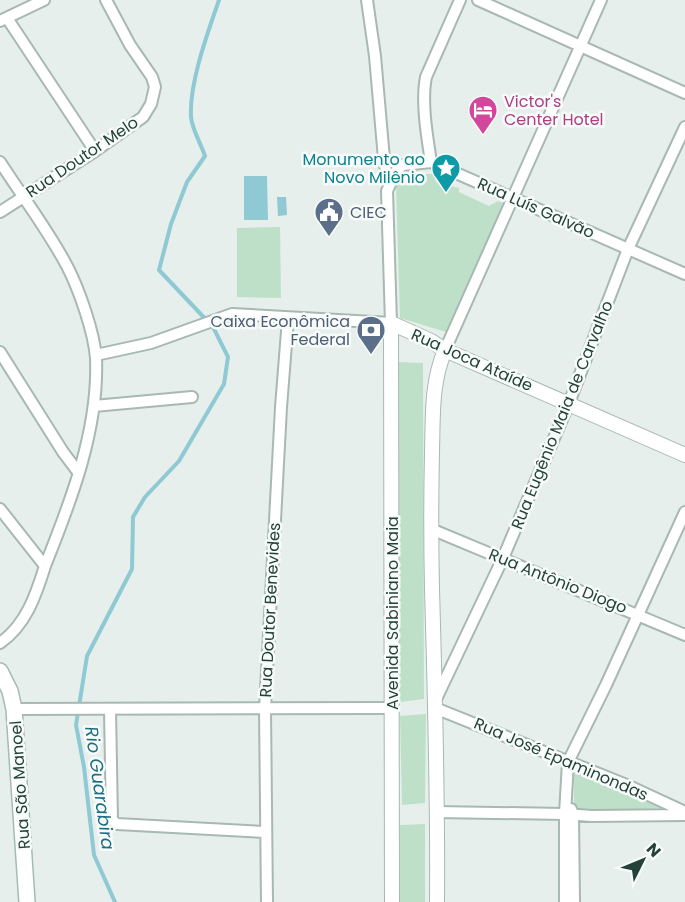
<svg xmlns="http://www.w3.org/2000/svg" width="685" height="902" viewBox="0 0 685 902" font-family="Poppins,sans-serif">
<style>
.green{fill:#bfe0c8}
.water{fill:#8ec9d4}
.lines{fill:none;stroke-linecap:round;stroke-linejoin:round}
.stream{stroke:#8ec9d4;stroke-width:4}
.minor-casing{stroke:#a8b8b2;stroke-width:14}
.tertiary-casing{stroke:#a8b8b2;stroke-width:16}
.secondary-casing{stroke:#a4bbb3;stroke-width:18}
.minor{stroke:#fff;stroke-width:10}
.tertiary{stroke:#fff;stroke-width:14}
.secondary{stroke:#fff;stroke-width:15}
.labels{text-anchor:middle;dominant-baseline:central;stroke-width:5;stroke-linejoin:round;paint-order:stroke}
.hotel-label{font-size:16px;fill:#b23c85;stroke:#f7fbf9;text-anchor:start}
.street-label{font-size:16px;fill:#24423a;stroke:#f7fbf9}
.culture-label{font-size:16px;fill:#0d838f;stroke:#f7fbf9;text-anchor:end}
.service-label{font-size:16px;fill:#4e5e75;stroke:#f7fbf9;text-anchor:start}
.water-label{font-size:18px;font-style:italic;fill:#1c6f80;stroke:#f7fbf9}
</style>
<rect width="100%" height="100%" fill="#e6efeb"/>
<path class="green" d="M410 174H434L436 182 459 188V192L489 206 498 201 506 204 446 332 400 318 396 186 404 177Z
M280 227 281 298 237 297V228Z
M398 362 423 363 424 699 400 702Z
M426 714 425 803 402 805 400 716Z
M574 765 673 809 574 813Z
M425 824V902H400V825Z"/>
<path class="water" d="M244 176H267L268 220H244Z
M277 197H286L287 215 278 216Z"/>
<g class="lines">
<path class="stream" d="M115 902 94 855 84 767 76 725 87 656 132 569 133 517 145 497 179 461 224 384 228 357 213 327 159 270 171 224 187 182 205 156C201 144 192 129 191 117 189 83 208 32 219 0"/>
<g class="minor-casing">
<path id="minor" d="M367 0 375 56 384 159 386 171 391 180
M478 0 685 93
M7 18 95 151
M0 21 44 0
M0 162C22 196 48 230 67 266 79 289 94 332 96 358 99 429 71 501 45 566
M431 162C427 136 421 102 426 77L460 0
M0 212 95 151 143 117 151 104 155 87 152 77 130 45 106 0
M445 350 601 0
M0 352 63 452 78 472
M96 355 151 343 232 314 391 323 387 191 396 171 403 165 431 162 685 274
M94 406 192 397
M0 509 45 566C36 595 26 625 0 643
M431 529 685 635
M436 699 503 558 569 403 628 249 685 127
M435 708 629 786 685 812
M14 709 392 708
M110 710 112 820 117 824 265 832
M571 809 573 814 574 902
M436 812 565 814 592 816 685 815
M267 902 265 709 281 407 288 319
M565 902V814L568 762 606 685 685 512"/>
</g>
<g class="tertiary-casing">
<path id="tertiary" d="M392 902 391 323 431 341 445 350 685 455
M437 902C438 798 435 693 432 589 431 543 431 498 432 453 433 417 431 383 445 350"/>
</g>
<g class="secondary-casing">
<path id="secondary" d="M0 671 10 691 14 709 27 902"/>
</g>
<use href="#minor" class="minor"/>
<use href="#tertiary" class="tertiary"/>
<use href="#secondary" class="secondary"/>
</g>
<defs>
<g id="hotel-pin" transform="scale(1.5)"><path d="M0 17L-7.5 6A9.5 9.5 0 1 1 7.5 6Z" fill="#d1479c" stroke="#f7fbf9"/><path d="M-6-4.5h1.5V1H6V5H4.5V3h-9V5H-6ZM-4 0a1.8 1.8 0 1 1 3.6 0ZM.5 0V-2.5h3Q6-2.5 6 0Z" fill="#fff"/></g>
<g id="sight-pin" transform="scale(1.5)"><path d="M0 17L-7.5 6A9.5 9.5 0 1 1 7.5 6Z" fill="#0f9aa8" stroke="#f7fbf9"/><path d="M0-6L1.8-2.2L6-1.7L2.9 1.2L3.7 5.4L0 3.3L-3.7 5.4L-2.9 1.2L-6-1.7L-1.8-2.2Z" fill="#fff"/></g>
<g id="civic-pin" transform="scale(1.5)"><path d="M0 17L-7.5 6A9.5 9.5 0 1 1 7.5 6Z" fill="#5c6f8a" stroke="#f7fbf9"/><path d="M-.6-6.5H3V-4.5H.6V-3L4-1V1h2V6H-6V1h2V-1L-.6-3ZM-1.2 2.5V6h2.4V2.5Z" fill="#fff"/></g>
<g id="bank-pin" transform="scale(1.5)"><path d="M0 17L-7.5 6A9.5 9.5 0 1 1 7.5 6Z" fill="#5c6f8a" stroke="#f7fbf9"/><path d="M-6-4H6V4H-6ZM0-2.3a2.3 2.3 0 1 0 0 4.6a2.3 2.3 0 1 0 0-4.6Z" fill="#fff"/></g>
</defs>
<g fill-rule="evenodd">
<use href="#hotel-pin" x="483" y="110"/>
<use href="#sight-pin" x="446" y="168"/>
<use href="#civic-pin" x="329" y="212"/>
<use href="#bank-pin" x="371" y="330"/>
</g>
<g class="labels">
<g class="hotel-label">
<text x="504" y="101">Victor's<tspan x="504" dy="18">Center Hotel</tspan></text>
</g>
<g class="street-label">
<text transform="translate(82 157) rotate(-34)">Rua Doutor Melo</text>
<text transform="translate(536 208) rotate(24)">Rua Luís Galvão</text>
<text transform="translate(472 360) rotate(24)">Rua Joca Ataíde</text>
<text transform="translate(562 415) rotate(-68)">Rua Eugênio Maia de Carvalho</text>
<text transform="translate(558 581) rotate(22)">Rua Antônio Diogo</text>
<text transform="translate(270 610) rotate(-87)">Rua Doutor Benevides</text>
<text transform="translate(392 613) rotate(-90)">Avenida Sabiniano Maia</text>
<text transform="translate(561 759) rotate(23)">Rua José Epaminondas</text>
<text transform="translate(20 785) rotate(-94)">Rua São Manoel</text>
</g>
<g class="culture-label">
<text x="425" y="159">Monumento ao<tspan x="425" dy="18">Novo Milênio</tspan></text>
</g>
<g class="service-label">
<text x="350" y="212">CIEC</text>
<text x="350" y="321" text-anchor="end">Caixa Econômica<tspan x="350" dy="18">Federal</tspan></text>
</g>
<g class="water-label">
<text transform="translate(100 788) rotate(82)">Rio Guarabira</text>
</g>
</g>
<g transform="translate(643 860) rotate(47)" stroke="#f7fbf9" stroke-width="4.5" paint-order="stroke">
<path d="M0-4.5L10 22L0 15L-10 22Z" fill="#24423a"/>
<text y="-9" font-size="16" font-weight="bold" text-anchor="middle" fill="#24423a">N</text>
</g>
</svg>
